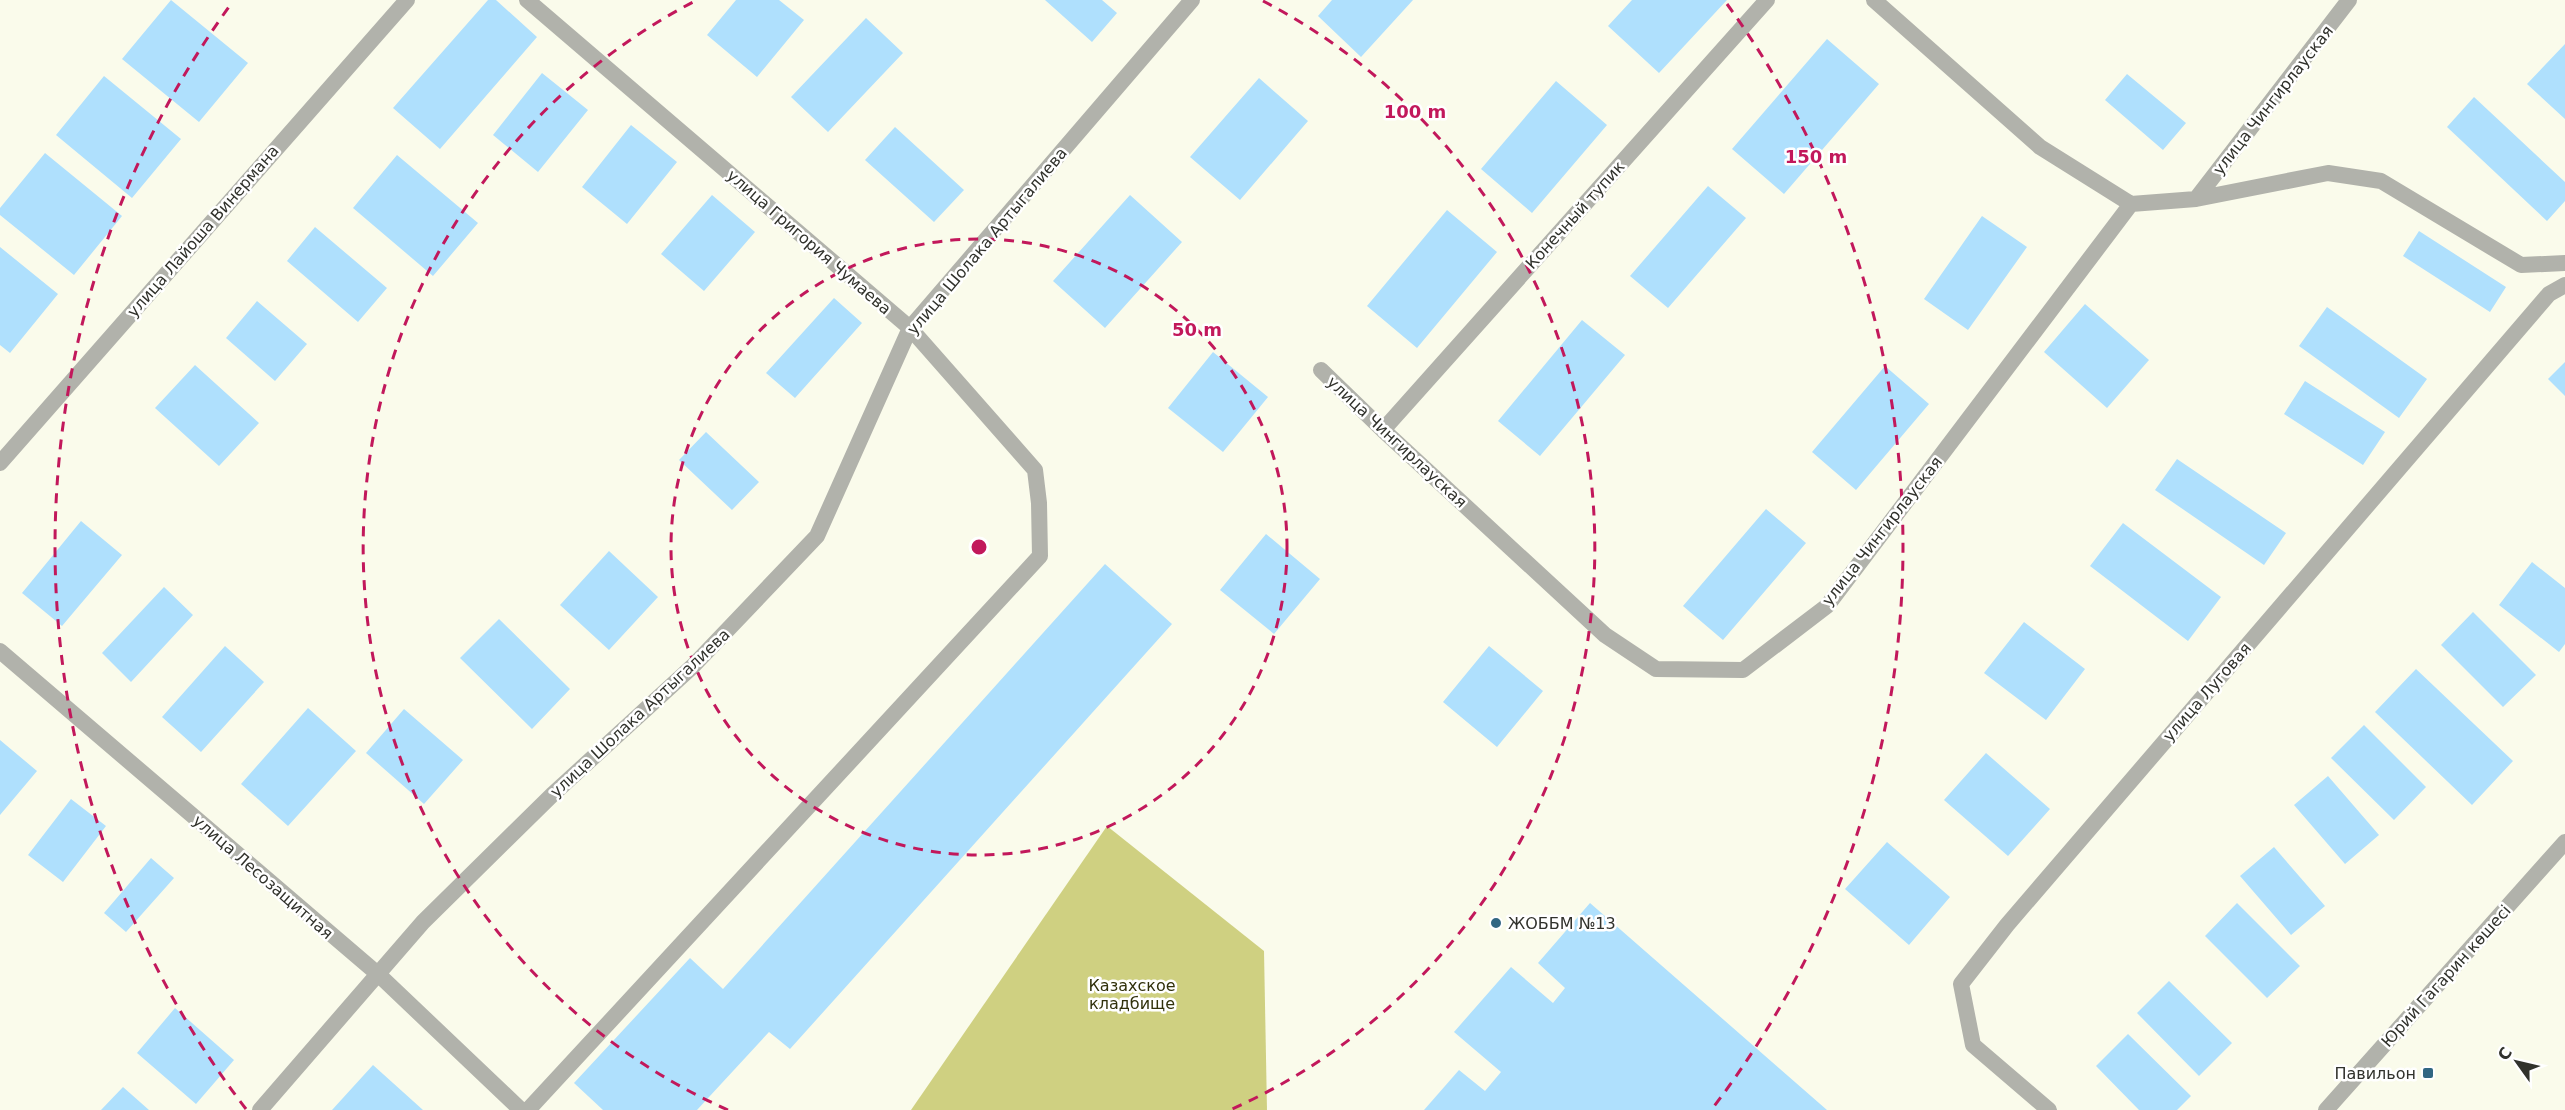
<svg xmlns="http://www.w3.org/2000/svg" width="2565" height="1110" viewBox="0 0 2565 1110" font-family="'DejaVu Sans',sans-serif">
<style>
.green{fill:#cfd081}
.building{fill:#afe0fd}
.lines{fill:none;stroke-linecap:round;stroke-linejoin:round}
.minor{stroke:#b1b2ab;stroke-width:16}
.ring{fill:none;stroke:#c2185b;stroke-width:3;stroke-dasharray:10 8}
.poi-dot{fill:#316682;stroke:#fff;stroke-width:2}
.labels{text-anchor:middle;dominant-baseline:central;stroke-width:5;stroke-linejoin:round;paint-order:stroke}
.street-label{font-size:16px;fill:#31322c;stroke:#fff}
.poi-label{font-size:16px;fill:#31322c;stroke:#fff;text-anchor:start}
.park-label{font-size:16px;fill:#31310b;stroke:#fff}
.centre{fill:#c2185b;stroke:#fff;stroke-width:3}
.ring-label{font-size:18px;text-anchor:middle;font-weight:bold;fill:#c2185b;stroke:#fff;stroke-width:5;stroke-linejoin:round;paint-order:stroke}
</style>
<rect width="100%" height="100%" fill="#fafbeb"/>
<path class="green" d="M1107 826 1264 951 1267 1110H911Z"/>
<path class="building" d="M171 0 248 63 199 122 122 59Z
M488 0H496L537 37 440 149 393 108Z
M736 0H779L804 20 757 77 707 35Z
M1045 0H1102L1117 13 1092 42Z
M1332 0H1413L1361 57 1318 16Z
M1632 0H1727L1659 73 1608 26Z
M866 18 903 53 828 132 791 97Z
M1827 39 1879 84 1784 194 1732 149Z
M2565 44V119L2527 84Z
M542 73 588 110 538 172 493 135Z
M2127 74 2186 123 2163 150 2105 100Z
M104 76 181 139 132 198 56 135Z
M1259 78 1308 121 1240 200 1190 157Z
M1556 81 1607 125 1532 213 1481 169Z
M2474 97 2565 182V201L2547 221 2447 127Z
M631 125 677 162 627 224 582 187Z
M895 127 964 190 934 222 865 160Z
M45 153 122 216 74 275 0 215V208Z
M397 155 478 223 433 276 353 208Z
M1708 186 1746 218 1668 308 1630 276Z
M712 195 755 232 704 291 661 254Z
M1130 195 1182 242 1105 328 1053 281Z
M1447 210 1497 252 1417 348 1367 306Z
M1982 216 2027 247 1968 330 1924 299Z
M315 227 387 288 358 322 287 261Z
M2419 231 2506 287 2490 312 2403 256Z
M0 247 58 294 10 353 0 345Z
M834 298 862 323 795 398 766 373Z
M257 301 307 344 275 381 226 338Z
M2085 304 2149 360 2107 408 2044 352Z
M2327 307 2427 379 2399 418 2299 346Z
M1582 320 1625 355 1540 456 1498 421Z
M1213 352 1268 397 1223 452 1168 408Z
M2565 362V396L2548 379Z
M195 365 259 423 219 466 155 408Z
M1885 366 1929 404 1856 490 1812 452Z
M2305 381 2385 432 2363 465 2284 414Z
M706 432 759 482 732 510 679 460Z
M2177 459 2286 533 2264 565 2155 490Z
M1766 509 1806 543 1723 640 1683 606Z
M81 521 122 555 62 626 22 593Z
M2123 523 2221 597 2188 641 2090 566Z
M1266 534 1320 579 1274 634 1220 590Z
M609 551 658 597 609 650 560 605Z
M2532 562 2565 588V644L2559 652 2499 605Z
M1105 564 1172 624 790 1049 769 1032 697 1110H603L574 1083 690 958 723 989Z
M164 587 193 615 131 682 102 653Z
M2473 612 2536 675 2503 707 2441 645Z
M499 619 570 689 532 729 460 658Z
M2024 622 2085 669 2046 720 1984 673Z
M225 646 264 682 201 752 162 717Z
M1489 646 1543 691 1497 747 1443 702Z
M2416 669 2513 761 2472 805 2375 712Z
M308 708 356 751 288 826 241 784Z
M404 709 463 760 424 804 366 753Z
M2364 725 2426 787 2394 820 2331 758Z
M0 740 37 771 0 815Z
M1986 753 2050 809 2008 856 1944 800Z
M2328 776 2379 835 2345 864 2294 805Z
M71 799 106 826 63 882 28 855Z
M1887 842 1950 897 1909 945 1845 889Z
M2274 847 2325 906 2291 935 2240 876Z
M151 858 174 878 126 932 104 913Z
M1590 903 1827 1110H1424L1459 1070 1485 1091 1501 1072 1454 1032 1511 967 1553 1003 1565 988 1538 963Z
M2237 903 2300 966 2267 998 2205 936Z
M2169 981 2232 1043 2199 1076 2137 1013Z
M175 1008 234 1060 196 1104 137 1053Z
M2128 1034 2191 1096 2177 1110H2139L2096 1066Z
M373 1065 423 1110H332Z
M123 1087 149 1110H101Z"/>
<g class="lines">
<path class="minor" d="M527 0 910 328 1035 470 1039 503 1040 556 528 1110
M1874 0 2040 147 2131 204 2196 199 2328 173 2381 181 2521 265 2565 263
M2196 199 2349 0
M1321 370 1383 430 1605 635 1656 669 1743 670 1827 606 2131 204
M1383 430 1767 0
M0 463 407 0
M0 651 379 975 521 1110
M260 1110 423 922 552 795 693 666 817 536 910 328 1192 0
M2049 1110 1973 1045 1961 984 2007 925 2549 294 2565 285
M2326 1110 2565 842"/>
</g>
<g class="ring">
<circle cx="979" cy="547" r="308"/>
<path d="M728 1110A616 616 0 0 1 695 1M1263 1A616 616 0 0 1 1230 1110"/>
<path d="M246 1109A924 924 0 0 1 231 4M1727 4A924 924 0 0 1 1712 1109"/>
</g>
<g class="poi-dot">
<circle cx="1496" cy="923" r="6"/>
<rect x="2422" y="1067" width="12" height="12" rx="3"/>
</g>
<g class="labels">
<g class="street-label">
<text transform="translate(2273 100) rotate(-52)">улица Чингирлауская</text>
<text transform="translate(1575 215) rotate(-48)">Конечный тупик</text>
<text transform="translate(203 231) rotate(-49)">улица Лайоша Винермана</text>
<text transform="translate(987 241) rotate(-50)">улица Шолака Артыгалиева</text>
<text transform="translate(809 242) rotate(41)">улица Григория Чумаева</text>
<text transform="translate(1397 442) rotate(43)">улица Чингирлауская</text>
<text transform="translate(1882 531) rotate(-52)">улица Чингирлауская</text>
<text transform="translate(2207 692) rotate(-49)">улица Луговая</text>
<text transform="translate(640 713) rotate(-43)">улица Шолака Артыгалиева</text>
<text transform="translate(263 877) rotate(41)">улица Лесозащитная</text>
<text transform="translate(2446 976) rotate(-48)">Юрий Гагарин көшесі</text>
</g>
<g class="poi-label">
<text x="1508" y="923">ЖОББМ №13</text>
<text x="2416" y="1073" text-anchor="end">Павильон</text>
</g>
<g class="park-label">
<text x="1132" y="985">Казахское<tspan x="1132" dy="18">кладбище</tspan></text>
</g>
</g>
<circle cx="979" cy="547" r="9" class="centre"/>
<g class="ring-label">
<text x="1415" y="118">100 m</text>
<text x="1816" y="163">150 m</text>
<text x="1197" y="336">50 m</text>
</g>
<g transform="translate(2517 1062) rotate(304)" stroke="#ffffff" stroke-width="4.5" paint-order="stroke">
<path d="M0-4.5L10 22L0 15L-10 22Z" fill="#31322c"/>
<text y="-9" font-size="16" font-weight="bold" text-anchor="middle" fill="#31322c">С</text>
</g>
</svg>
